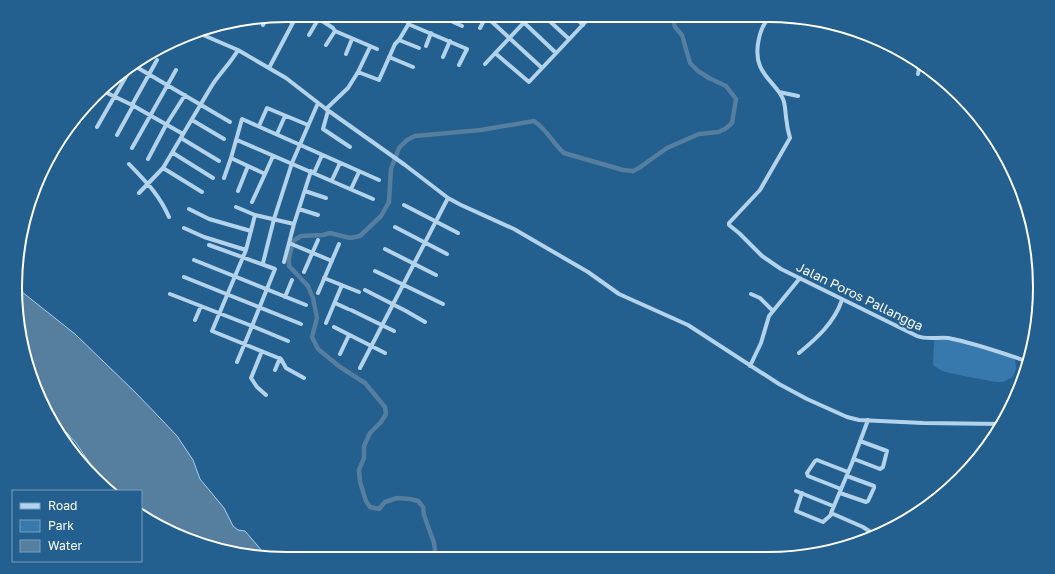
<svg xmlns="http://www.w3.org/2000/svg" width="1055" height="574" viewBox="0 0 1055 574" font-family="'Golos Text',sans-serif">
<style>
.green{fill:#3779ac}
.water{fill:#557e9f;stroke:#a7d0ed}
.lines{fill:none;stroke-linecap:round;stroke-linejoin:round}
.canal{stroke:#557e9f;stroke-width:4.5}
.street{stroke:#b3d3ec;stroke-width:4}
.labels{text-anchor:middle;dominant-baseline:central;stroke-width:4;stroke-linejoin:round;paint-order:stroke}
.street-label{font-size:13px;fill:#fff;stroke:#235f8f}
.rim{fill:none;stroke:#fff;stroke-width:2}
</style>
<rect width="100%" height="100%" fill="#235f8f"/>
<path class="green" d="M936 339C962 341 991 349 1015 358L1016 369 1013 377 1003 382H996L954 374 942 371 933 365 934 342Z"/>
<path class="water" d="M17 288 75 334 135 392 161 419 177 436 193 460 200 479 224 508 233 526 238 530 245 531 268 558 216 550 151 523 141 514V491H113L98 479 91 465 76 443 51 415 36 391 16 305Z"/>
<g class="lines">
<path class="canal" d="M436 558 434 543 424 515 423 507 418 501 410 499 397 498 385 502 379 509 370 507 366 501 360 482 359 470 364 458V446L370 433 381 422 386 414 385 407 365 383 340 367 318 349 312 337 317 318 313 298 308 286 289 266V258L293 241 301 236 323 235 330 233 350 238 360 236 381 216 389 202 391 169 399 148 407 140 415 136 481 130 534 121C547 130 553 143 564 153L623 170 633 171 639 168 667 148 699 134 718 132 725 129 732 123 736 99 726 86 709 78 698 71 690 63 682 35 675 27 672 15"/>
<path class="street" d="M313 15 333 28 335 31 377 49
M438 15 462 26
M516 15 556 53
M543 15 569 39
M573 15 583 25
M281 16 293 23
M772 16C759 24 754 52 760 66 765 79 778 87 783 99 786 106 785 115 787 123 787 128 789 133 790 138L760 190 729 223V225L739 233 762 256 781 269 917 336C927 340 937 337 948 338 975 343 1002 353 1029 362
M486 18 491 21 542 68
M408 24 467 49 459 65
M263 25 267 18
M480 28 487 15
M196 32 238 50 286 78 326 109 405 165 448 198 461 205 514 229 588 272 619 294 688 325 779 384 807 399 847 417 859 420 923 423 1003 424
M309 35 319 18
M399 40 419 48
M326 45 335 31
M426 46 431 33
M495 53 529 82 592 15
M346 54 352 39
M389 57 413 67
M443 57 450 41
M485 64 531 15
M133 65 230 122
M269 68 297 15
M358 72 379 80 395 44 399 40 414 15
M918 74 920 63
M103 91 132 105 183 134
M779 92 798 96
M132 105 157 60
M326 109 348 88 358 72 370 47
M328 111 323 129 350 147
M192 120 224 139
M259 126 267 108 308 125
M97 127 132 66
M277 134 285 116
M117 135 133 106
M181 138 219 161
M237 140 373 199
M132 148 176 70
M173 153 213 178
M231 158 265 174 252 202
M148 159 166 125 185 95
M129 164C146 182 159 194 169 217
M163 168 202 192
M314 173 322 155
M265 174 273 156
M224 178 231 158 242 119 379 180
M332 180 340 163
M351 189 359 172
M238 191 248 166
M305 191 326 198
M139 193 163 168 211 87C219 74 230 64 238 50
M404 205 458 233
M236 207 255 215 294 224
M189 209 209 219 251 231
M299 209 318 215
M255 215 246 250 212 331 281 359 286 368 304 378
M395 227 447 254
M184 228 204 237 246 250
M289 243 332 261
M385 249 436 275
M194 260 306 305
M284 262 294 224 311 171
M263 263 274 219 292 163 318 103
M375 271 443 304
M304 272 318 240
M184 277 301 324
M324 278 359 292
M365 290 406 311 425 322
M318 293 339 244
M170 294 252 326 275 269 209 245
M751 294 760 298 772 310
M285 297 292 280
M335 303 348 309
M351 310 394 331
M195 320 201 306
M326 323 342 285
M334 327 385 353
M262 351 251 378 257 387 266 395
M799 353C817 338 834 323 842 300
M340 354 349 335
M237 362 252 326 288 341
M750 366 761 343 769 316 800 278
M360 368 448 198
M275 370 280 358
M868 420 852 463 831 513 863 527 875 535
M854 459 880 469 883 467 887 451 860 441
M841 489 808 476 807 473 815 461 817 460 848 472
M796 491 833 506
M802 493 796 511 823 522 832 514
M840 493 866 502 868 501 874 488V486L847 476
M884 530 889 524 895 525"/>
</g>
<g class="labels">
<g class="street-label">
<text transform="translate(860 296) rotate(26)">Jalan Poros Pallangga</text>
</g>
</g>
<path d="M0 0H1055V574H0ZM287 22H768A265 265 0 0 1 1033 287V287A265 265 0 0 1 768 552H287A265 265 0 0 1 22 287V287A265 265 0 0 1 287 22Z" fill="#235f8f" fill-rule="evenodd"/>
<path class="rim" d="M287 22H768A265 265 0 0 1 1033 287V287A265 265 0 0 1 768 552H287A265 265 0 0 1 22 287V287A265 265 0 0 1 287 22Z"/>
<rect x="12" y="490" width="130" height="72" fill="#235f8f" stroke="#7b9fbc"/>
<rect x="20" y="503" width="20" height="6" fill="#b3d3ec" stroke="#7b9fbc"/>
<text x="48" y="510" font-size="12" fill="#ffffff">Road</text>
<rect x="20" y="520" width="20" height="12" fill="#3779ac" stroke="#7b9fbc"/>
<text x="48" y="530" font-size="12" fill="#ffffff">Park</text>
<rect x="20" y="540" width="20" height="12" fill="#557e9f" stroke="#7b9fbc"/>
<text x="48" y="550" font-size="12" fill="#ffffff">Water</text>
</svg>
